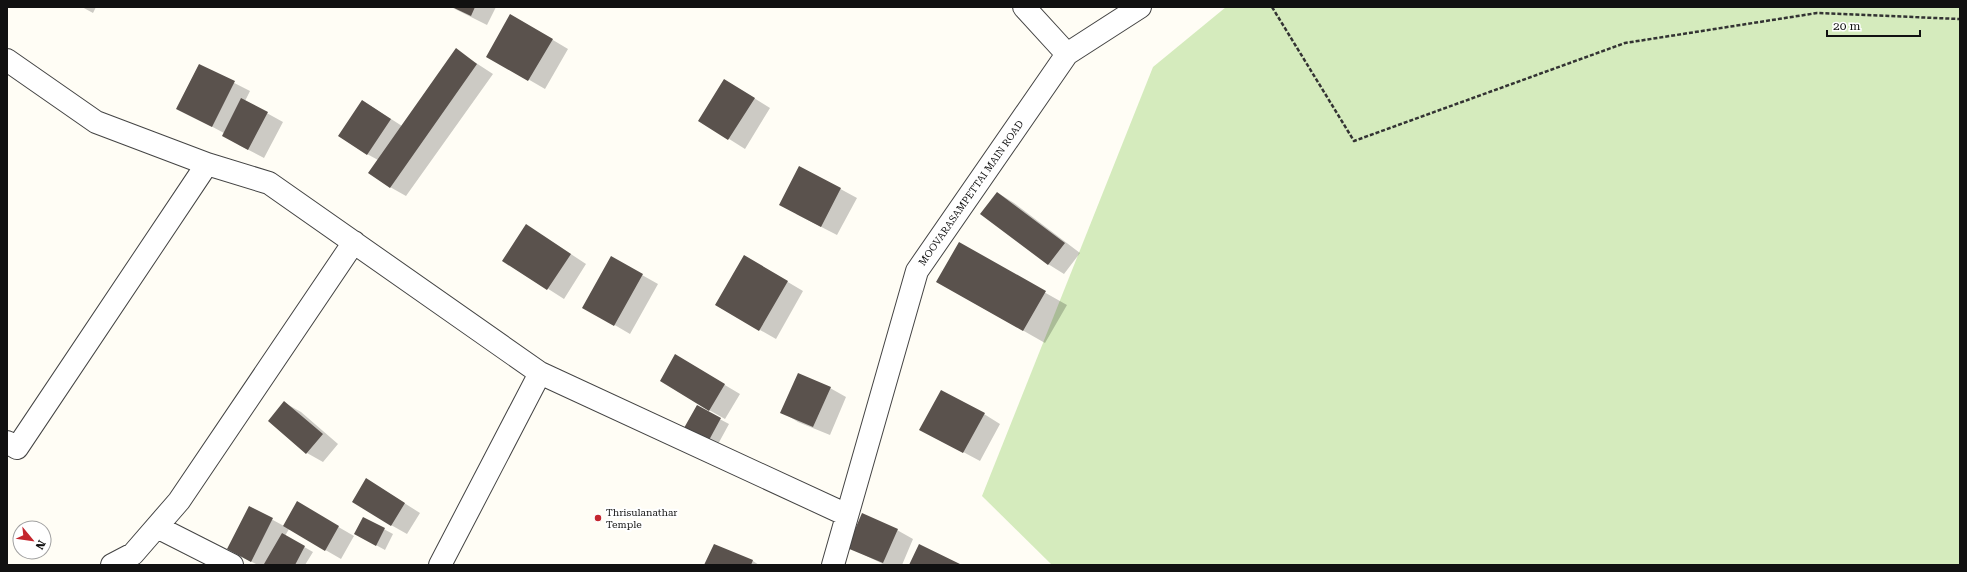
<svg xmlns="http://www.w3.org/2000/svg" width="1967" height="572" viewBox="0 0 1967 572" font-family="'Roboto Serif',serif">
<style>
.green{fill:#d5ebbd}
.shadow{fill:#0003}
.building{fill:#5a524d}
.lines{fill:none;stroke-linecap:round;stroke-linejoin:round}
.minor-casing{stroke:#444;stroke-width:24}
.path{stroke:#333;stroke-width:2.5;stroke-dasharray:4 2;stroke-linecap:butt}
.minor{stroke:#fff;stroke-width:22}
.poi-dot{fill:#c4262e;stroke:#fff;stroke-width:1.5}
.labels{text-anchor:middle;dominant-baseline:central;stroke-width:4;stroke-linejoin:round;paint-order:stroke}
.street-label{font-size:10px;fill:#111;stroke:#fff}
.poi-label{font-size:10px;fill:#111;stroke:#fff;text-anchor:start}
</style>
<rect width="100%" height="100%" fill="#fffdf5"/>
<path class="green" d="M1226 7H1960V565H1052L982 496 1153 67Z"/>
<path class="shadow" d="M82 7H96L93 13Z
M451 7H496L487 25Z
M511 15 568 49 545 89 488 56Z
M456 50 493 74 406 196 390 187 378 160 367 154 363 101 402 126Z
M199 65 250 91 245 101 283 122 264 158 239 145 224 133 177 108Z
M741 90 770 108 745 149 699 120Z
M800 167 857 198 837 235 796 214Z
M998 193 1014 203 1080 253 1064 274 1048 264Z
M542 235 586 264 564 299 503 260Z
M959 244 1067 305 1045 343 937 282Z
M744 256 803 291 776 339 716 305Z
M642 275 658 284 630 334 584 307Z
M676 356 740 394 725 419 709 410Z
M830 388 846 397 830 435 798 422 782 412Z
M285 403 301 412 338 444 323 462 307 453Z
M697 407 729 424 717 446 686 428Z
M984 414 1000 424 980 461 937 438Z
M382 489 420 513 407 534 391 525Z
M297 503 354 536 341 559 289 529 285 536 313 552 305 565H258L244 558 249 507 284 526Z
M363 518 393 534 385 550 363 538Z
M897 530 913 539 902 565H885L848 547Z
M714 545 753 561 759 565H706Z"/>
<path class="building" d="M452 7H475L471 16Z
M510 14 553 39 528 81 486 57Z
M456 48 477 64 390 188 368 173Z
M199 64 235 81 212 127 176 109Z
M724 79 755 98 728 140 698 121Z
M241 98 268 112 248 150 222 136Z
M362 100 391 119 367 155 338 136Z
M799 166 841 188 821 227 779 205Z
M997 192 1065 243 1048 265 980 214Z
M526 224 571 254 547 290 502 261Z
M959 242 1046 291 1023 331 936 282Z
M744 255 788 281 759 331 715 305Z
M611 256 643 274 614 326 582 308Z
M675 354 725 384 709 411 660 381Z
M798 373 831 387 813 427 780 413Z
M941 390 985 413 963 453 919 430Z
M284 401 323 434 306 454 268 421Z
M697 405 721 418 708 442 684 428Z
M366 478 405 503 391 526 352 502Z
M297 501 339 526 325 551 283 526Z
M249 506 273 518 251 562 227 549Z
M862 513 898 529 883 563 847 548Z
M363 517 385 528 376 546 354 534Z
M282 533 305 546 295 565H266L264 564Z
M714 544 753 560 751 565H704Z
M919 544 962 565H909Z"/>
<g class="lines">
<g class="minor-casing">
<path id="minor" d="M1024 7 1067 54
M7 60 96 122 207 164 269 183 540 373 847 515
M7 442 17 448 207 164
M157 527 232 565
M112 565 133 554 179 501 354 242
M440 565 540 373
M833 565 917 271 1067 54 1140 7"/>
</g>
<path class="path" d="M1272 7 1354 141 1625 43 1817 13 1960 19"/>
<use href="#minor" class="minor"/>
</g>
<circle class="poi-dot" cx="598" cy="518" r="4"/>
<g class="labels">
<g class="street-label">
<text transform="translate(971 193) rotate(-55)">MOOVARASAMPETTAI MAIN ROAD</text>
</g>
<g class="poi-label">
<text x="606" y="512">Thrisulanathar<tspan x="606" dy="12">Temple</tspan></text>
</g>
</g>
<rect width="1967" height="572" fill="none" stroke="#111111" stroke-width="16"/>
<g transform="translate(32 540) rotate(119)"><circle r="19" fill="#ffffff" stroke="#a0a0a0"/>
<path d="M0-3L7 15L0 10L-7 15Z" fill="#c4262e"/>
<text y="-6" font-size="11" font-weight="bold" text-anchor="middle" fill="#111111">N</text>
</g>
<path d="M1827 30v6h93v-6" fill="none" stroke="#111111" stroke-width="2"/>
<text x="1833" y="30" font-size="12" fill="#111111" stroke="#ffffff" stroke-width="3" paint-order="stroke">20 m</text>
</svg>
